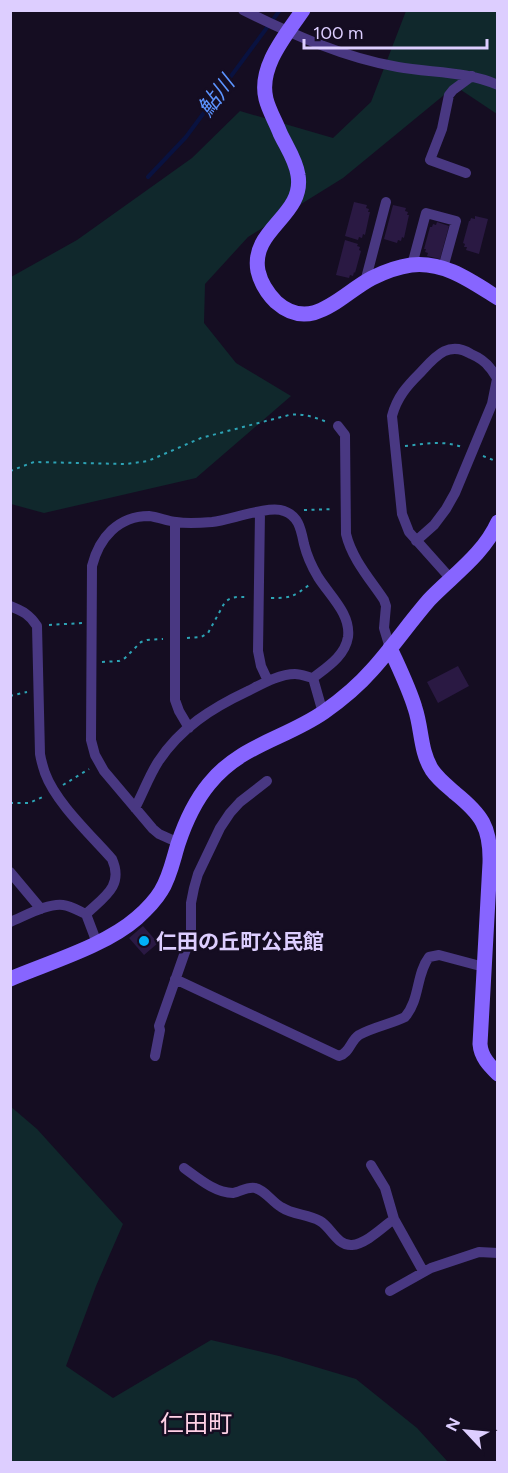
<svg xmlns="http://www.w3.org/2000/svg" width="508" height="1473" viewBox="0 0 508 1473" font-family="Figtree,'Noto Sans JP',sans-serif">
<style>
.green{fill:#10282c}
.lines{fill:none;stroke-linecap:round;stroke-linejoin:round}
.stream{stroke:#091240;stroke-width:4}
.building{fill:#2a1943}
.path{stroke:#2da3b5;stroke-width:2;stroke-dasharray:3 4.5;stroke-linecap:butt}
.street{stroke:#493882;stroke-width:10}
.secondary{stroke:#8765ff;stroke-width:15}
.poi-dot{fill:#00b0f9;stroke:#150d22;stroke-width:2}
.labels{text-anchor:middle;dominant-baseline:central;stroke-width:5;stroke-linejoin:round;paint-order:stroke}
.poi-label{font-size:21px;font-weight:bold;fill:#ddceff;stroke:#150d22;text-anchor:start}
.water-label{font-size:22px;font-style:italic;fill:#5c94ff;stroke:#150d22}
.quarter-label{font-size:24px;fill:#ffd0e5;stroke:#150d22}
</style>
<rect width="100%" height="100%" fill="#150d22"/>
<path class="green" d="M406 11H497V114L455 86 343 178 248 237 205 284 204 323 236 363 291 396 196 478 44 513 11 504V277L77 240 192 158 240 111 333 138 371 102Z
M10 1106 37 1129 123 1224 96 1286 66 1366 113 1398 211 1340 279 1356 356 1379 417 1428 448 1462H11Z"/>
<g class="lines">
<path class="stream" d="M148 177 186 137 280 10"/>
</g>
<path class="building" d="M354 202 367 205 366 208 369 209 368 212H370L365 235 363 234 362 238 359 237 358 240 345 236Z
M393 205 406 208 405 211 408 212 407 215H409L404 238 402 237 401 241 398 240 397 243 384 239Z
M475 216 488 219 479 254 466 250 467 247H464L465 244 463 243 469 221H470L471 218 475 219Z
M437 222 449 226 440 259 427 256 428 253 425 252 426 249H424L430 227H432L433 224 436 225Z
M345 240 358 244 357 246 360 247 359 250 361 251 355 273 354 272 353 276 350 275 349 278 336 275Z
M458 666 469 686 438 703 427 682Z
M143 926 158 943 144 955 129 938Z"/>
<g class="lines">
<path class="path" d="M405 446C424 444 443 440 462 447
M483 456 498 462
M10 471 34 462 126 464 148 461 201 438 289 415C303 413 314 417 327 422
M304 510 334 509
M271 598C291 598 293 597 309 585
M49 625 82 623
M187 638 201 637 208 633 225 602C232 596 238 597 247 597
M102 662 119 661 125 658 141 642 147 640 163 639
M10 696 27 692
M63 785 89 769
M10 803H29L45 796"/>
<path class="street" d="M243 10C291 34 345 58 398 67 431 73 467 71 498 85
M466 173 430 160 442 129 449 95 453 90 472 76
M412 265 426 213 456 221 443 268
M365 282 386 202
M338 426 345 435 346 534C352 559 370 579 384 600L386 606 384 628 390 648
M260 512 258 651 261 666 268 681
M175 522V700L179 711 189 728
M416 541 434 525 446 509 455 493 492 404 497 379
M451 579 409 532 402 514 392 416C397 397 407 386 420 373 435 357 448 340 471 354 478 357 485 361 490 368 493 371 495 376 498 379
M10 606C23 611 30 615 37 626L40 754C41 760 43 767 45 773 56 803 91 835 112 859 124 886 104 897 86 914
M135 808C143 793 149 776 158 762 180 728 212 708 248 691 262 684 279 674 295 674 301 674 308 677 313 678L323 713
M179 843 159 834 153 829 104 771 95 755 91 740 92 566C99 538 118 516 149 516 158 517 167 521 176 522 188 524 200 523 212 522 230 520 269 505 284 511 299 516 301 530 304 544 307 556 312 567 318 577 330 596 351 614 348 637 345 656 327 667 313 678
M10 872 41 909
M10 922C25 916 48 903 63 905 71 906 79 911 86 914L97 943
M175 979 339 1056C350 1053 350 1041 359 1035 373 1027 391 1024 405 1017 420 1000 416 974 429 957L439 955 484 967
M155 1056 160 1030 159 1026 191 935V903L194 888 198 874 220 828 230 813 240 802 267 781
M371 1165 385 1188 394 1219 423 1271
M184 1168C198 1178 215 1193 233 1193 240 1192 248 1186 255 1188 265 1190 272 1202 281 1207 293 1215 307 1214 320 1221 331 1227 337 1246 352 1245 366 1244 383 1227 394 1219
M390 1291 431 1268 479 1252 498 1253"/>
<path class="secondary" d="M303 10C286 35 258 67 266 99 269 111 276 122 280 133 286 146 296 160 298 175 305 216 250 229 258 271 261 284 267 293 276 302 312 334 341 294 372 278 384 272 397 267 411 265 444 261 471 281 498 298
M390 648C399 668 409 688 415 708 422 729 420 751 432 770 438 779 447 786 455 793 481 814 491 827 490 863L480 1044C481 1057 489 1065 498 1074
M10 979C50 962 105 946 137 918 146 910 155 901 161 891 170 877 173 860 178 844 185 823 195 801 209 784 240 745 285 739 324 712 341 700 358 686 372 670 392 648 409 623 429 600 453 575 483 555 498 522"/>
</g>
<circle class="poi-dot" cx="144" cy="941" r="6"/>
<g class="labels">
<g class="poi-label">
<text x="156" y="941">仁田の丘町公民館</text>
</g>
<g class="water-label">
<text transform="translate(216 96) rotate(-53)">鮎川</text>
</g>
<g class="quarter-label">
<text x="196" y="1423">仁田町</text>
</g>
</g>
<rect width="508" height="1473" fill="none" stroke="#ddceff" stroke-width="24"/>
<g transform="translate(466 1431) rotate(296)" stroke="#150d22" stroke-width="4.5" paint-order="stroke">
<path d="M0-4.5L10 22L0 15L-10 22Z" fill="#ddceff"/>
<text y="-9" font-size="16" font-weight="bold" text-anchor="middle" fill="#ddceff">N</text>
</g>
<path d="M304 39v9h183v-9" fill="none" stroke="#ddceff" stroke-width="3"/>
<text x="313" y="39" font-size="18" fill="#ddceff" stroke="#150d22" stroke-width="4.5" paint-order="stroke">100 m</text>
</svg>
